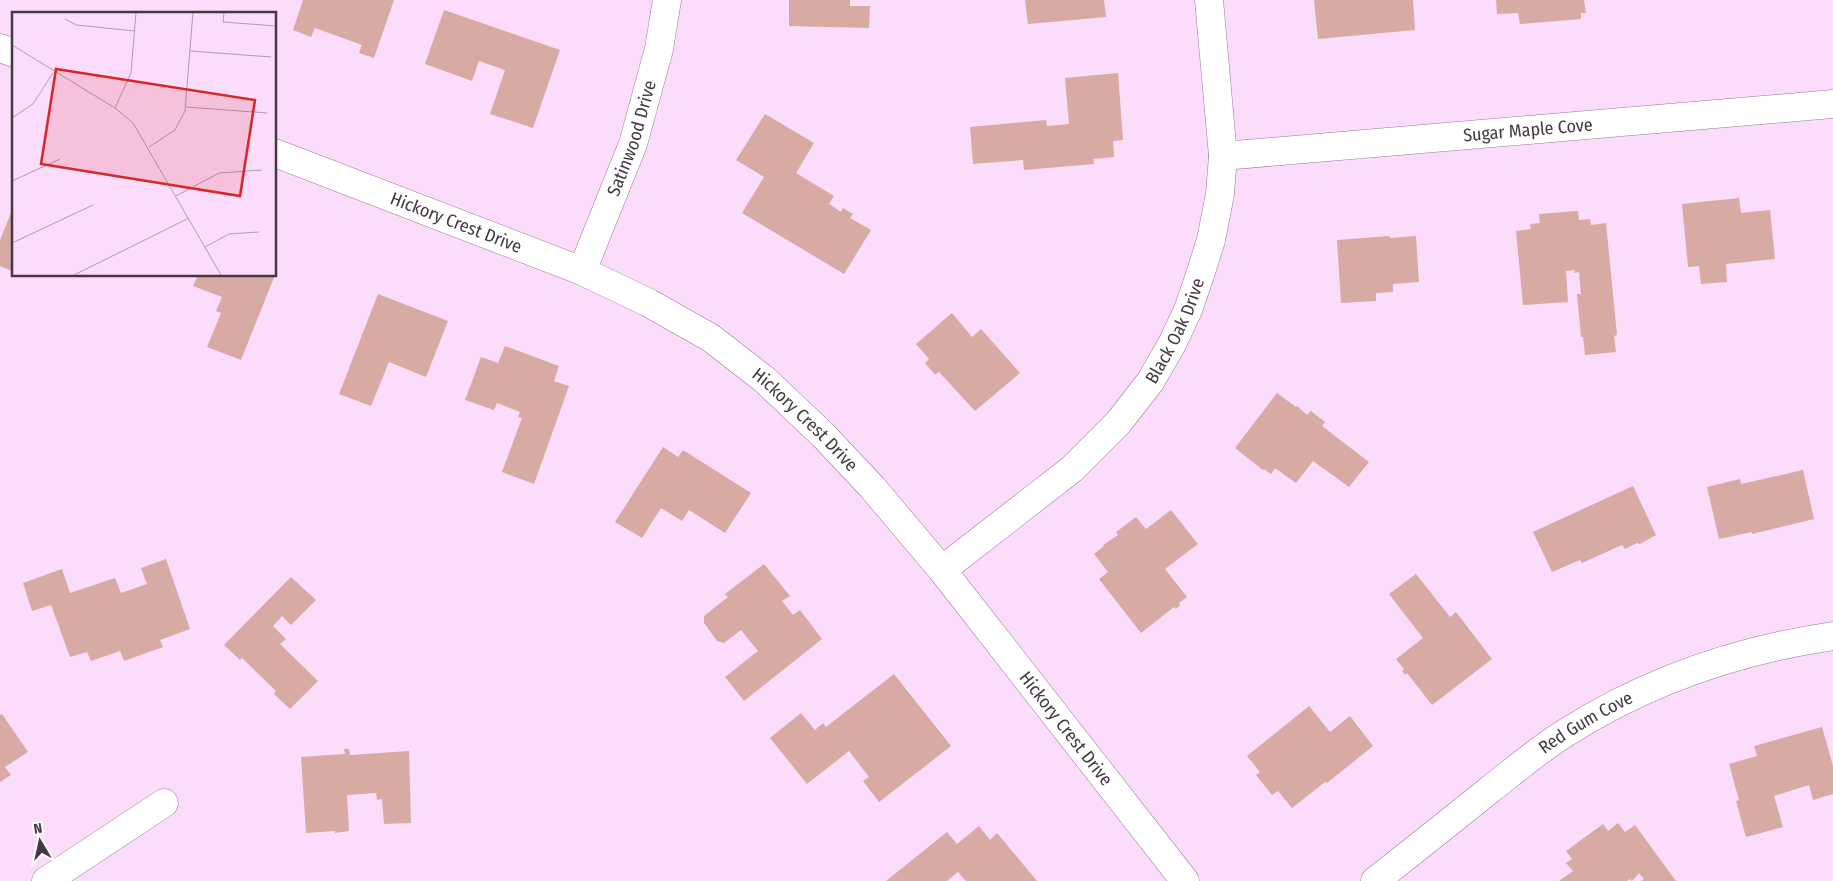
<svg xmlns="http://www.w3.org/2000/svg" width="1833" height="881" viewBox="0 0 1833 881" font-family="'Fira Sans Condensed',sans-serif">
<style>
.building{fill:#d7aaa4}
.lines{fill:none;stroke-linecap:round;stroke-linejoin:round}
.street-casing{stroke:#987b97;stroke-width:29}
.street{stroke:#fff;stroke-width:28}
.labels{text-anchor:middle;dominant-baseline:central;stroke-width:4;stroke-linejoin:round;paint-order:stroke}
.street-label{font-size:18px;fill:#453844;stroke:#fff}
.inset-road{fill:none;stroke:#b39ab2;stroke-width:1}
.view{fill:#d62828;fill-opacity:0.15;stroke:#d62828;stroke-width:2.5}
.inset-edge{fill:none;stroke:#453844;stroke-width:2.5}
</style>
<rect width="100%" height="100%" fill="#fcdcfb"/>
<path class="building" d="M303 0H394L374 58 359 53 362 45 315 28 311 37 293 30Z
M789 0H850V6H870L869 28 789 26Z
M1025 0H1104L1106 17 1028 24Z
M1314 0H1413L1415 30 1318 39Z
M1496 0H1584L1586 13H1581V19L1520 24 1518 13 1497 14Z
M444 10 560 50 533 128 490 114 505 70 479 61 472 81 425 64Z
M1118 73 1123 140 1113 141 1114 157 1093 159 1094 164 1024 170 1023 160 973 164 970 127 1046 120 1047 126 1069 124 1065 78Z
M765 114 814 143 796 173 834 196 829 204 841 212 843 208 853 214 850 218 871 230 844 274 742 213 764 177 736 160Z
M1739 198 1741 213 1770 210 1775 259 1726 264 1727 282 1701 284 1699 266 1688 267 1682 204Z
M14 205V272L0 266V240Z
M1578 211 1579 220 1590 219 1591 225 1606 223 1617 335 1614 336 1616 352 1585 355 1583 337H1581L1577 294H1581L1579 272 1574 273 1575 270 1566 271 1568 302 1523 305 1516 231 1531 229 1530 224 1540 223 1539 214Z
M1390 236V238L1416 236 1419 282 1393 284V292L1376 293V301L1341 303 1337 240Z
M198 275H275L241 360 207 347 221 313 216 311 222 297 193 286Z
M378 294 448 321 426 377 389 362 371 406 339 394Z
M952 313 972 337 981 329 1020 373 975 411 939 372 935 375 925 363 929 359 916 344Z
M505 346 559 366 554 381 569 386 534 484 502 472 522 418 518 417 520 412 497 403 494 410 465 400 481 357 498 363Z
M1277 393 1296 407 1297 406 1307 415 1311 411 1325 422 1322 426 1369 462 1349 487 1313 461 1296 483 1275 468 1271 474 1264 469 1263 470 1235 448Z
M663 447 678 457 683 450 751 493 725 533 689 510 682 521 661 508 642 538 615 522Z
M1803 470 1814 519 1752 534V532L1719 539 1707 487 1740 479 1741 484Z
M1633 486 1656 535 1640 544 1637 543 1625 549 1622 545 1582 563 1580 560 1552 572 1533 532Z
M1171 510 1198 544 1165 569 1187 597 1179 603 1180 605 1176 609 1174 607 1141 633 1099 579 1108 572 1094 554 1104 546 1103 545 1118 535 1116 532 1136 517 1146 529Z
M166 559 190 629 160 640 163 647 124 661 120 651 91 661 87 652 70 657 51 605 32 611 23 583 62 569 70 593 115 578 121 593 147 584 141 568Z
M764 564 790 596 782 601 793 615 800 610 822 639 744 701 725 677 758 651 741 630 724 643 717 641 704 623V616L728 597 725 594Z
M1416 574 1450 617 1456 612 1492 659 1432 705 1407 673 1405 675 1402 671 1404 669 1396 659 1423 638 1389 594Z
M291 577 316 600 291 625 282 616 273 626 286 639 280 644 318 681 290 709 274 694 276 691 242 658 240 660 224 645Z
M894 674 951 746 879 802 863 781 869 777 849 751 807 784 770 738 801 713 815 730 823 723 826 727Z
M1309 706 1330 732 1350 716 1373 746 1327 783 1325 782 1292 808 1278 791 1272 795 1256 775 1260 772 1247 756Z
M2 714 28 752 5 767 11 775 0 782V715Z
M1822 727 1833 766V794L1813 800 1809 785 1774 796 1783 827 1746 837 1736 801 1739 800 1729 764 1757 756 1754 746Z
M344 749H349L350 755 409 751 411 823 384 824 382 799 377 800 376 793 347 795 349 831 335 833V831L306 833 301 757 345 754Z
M1618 823 1625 832 1635 825 1676 881H1641L1644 879 1639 873 1632 881 1630 879 1627 881H1559L1573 871 1566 863 1572 859 1566 851 1603 824 1608 831Z
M979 826 990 840 997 833 1037 881H966L958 872 947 881H886L947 832 957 844Z"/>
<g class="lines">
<g class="street-casing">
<g id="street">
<path d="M0 48 14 53"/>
<path id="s1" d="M275 153 582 271 649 303 711 338 765 380 823 435 872 487 942 570 1185 881"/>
<path id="s2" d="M1223 156 1833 104"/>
<path id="s3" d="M582 271 633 144 659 49 667 0"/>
<path id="s4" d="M942 570 1072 469 1118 423 1150 382 1172 344 1188 310 1200 275 1211 240 1220 194 1223 156 1209 0"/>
<path d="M46 881 164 803"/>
<path id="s5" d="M1375 881C1413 851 1451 821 1488 791 1514 771 1539 749 1567 732 1648 681 1738 650 1833 636"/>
</g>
</g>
<use href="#street" class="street"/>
</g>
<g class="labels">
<g class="street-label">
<text stroke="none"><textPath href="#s2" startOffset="306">Sugar Maple Cove</textPath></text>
<text stroke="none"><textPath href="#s3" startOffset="142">Satinwood Drive</textPath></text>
<text stroke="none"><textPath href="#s1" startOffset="194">Hickory Crest Drive</textPath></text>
<text stroke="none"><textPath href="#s4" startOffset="339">Black Oak Drive</textPath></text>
<text stroke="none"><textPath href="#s1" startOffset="599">Hickory Crest Drive</textPath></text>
<text stroke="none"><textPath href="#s5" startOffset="264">Red Gum Cove</textPath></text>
<text stroke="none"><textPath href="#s1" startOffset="1004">Hickory Crest Drive</textPath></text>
</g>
</g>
<g transform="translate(12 12)">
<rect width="264" height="264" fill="#fcdcfb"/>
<path class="inset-road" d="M212 0 211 10 264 14M53 7 64 13 123 19M0 33 103 96 121 111 209 263M178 39 259 45M174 95 255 101M103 96 119 61 124 0M0 106 21 92 41 61M137 135 163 118 173 99 181 0M0 169 48 147M164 184 207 161 250 158M0 231 81 193M193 235 217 222 247 220M62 263 177 206"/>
<path class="view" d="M44 57 243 88 228 184 29 152Z"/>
<rect width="264" height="264" class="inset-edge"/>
</g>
<g transform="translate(40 841) rotate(351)" stroke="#ffffff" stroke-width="4" paint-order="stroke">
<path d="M0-4L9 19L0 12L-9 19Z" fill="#453844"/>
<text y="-8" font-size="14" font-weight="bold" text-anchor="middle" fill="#453844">N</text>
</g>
</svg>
